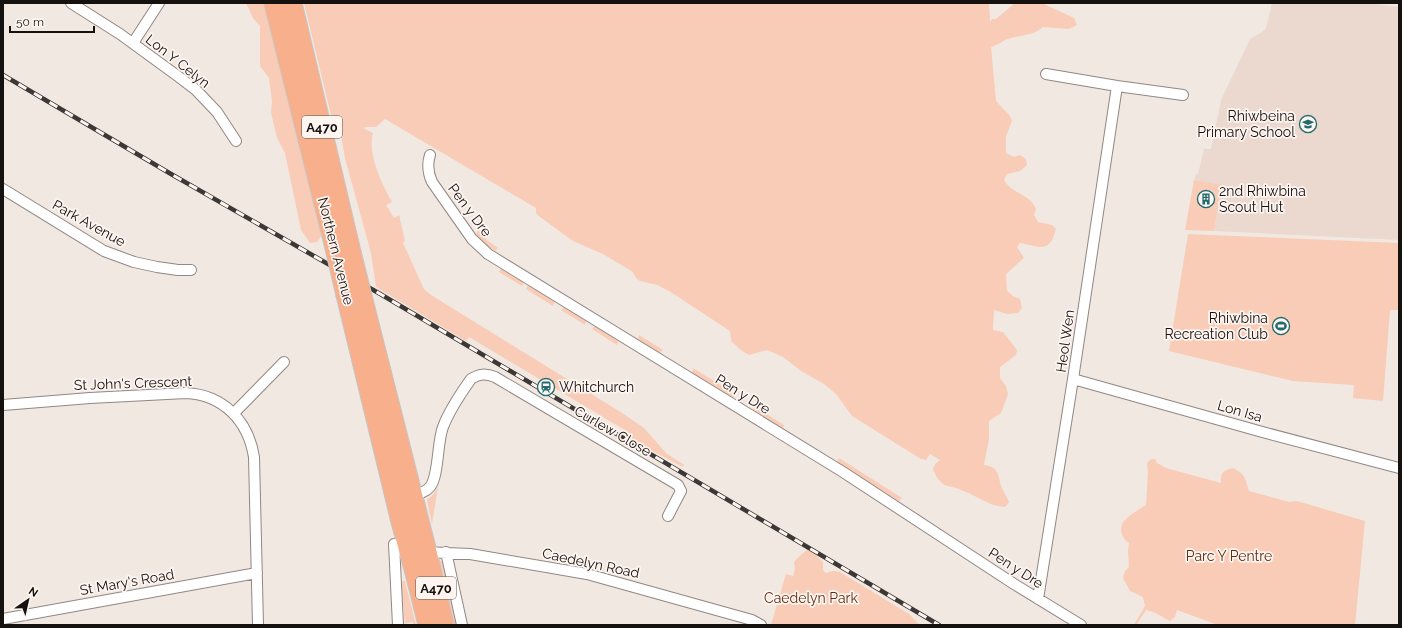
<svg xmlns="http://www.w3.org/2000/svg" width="1402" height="628" viewBox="0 0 1402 628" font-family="Raleway,sans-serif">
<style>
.built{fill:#ebd9d0}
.green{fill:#f8ccb6}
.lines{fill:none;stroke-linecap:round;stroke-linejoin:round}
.street-casing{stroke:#918783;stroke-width:12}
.highway-casing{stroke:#c7c6c5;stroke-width:21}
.street{stroke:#fff;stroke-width:10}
.highway{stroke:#f7af8c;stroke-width:19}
.rail-casing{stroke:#3c3835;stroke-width:4.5}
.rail{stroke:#fef5f1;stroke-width:3;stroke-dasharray:9;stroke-linecap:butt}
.highway-bridge-casing{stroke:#c7c6c5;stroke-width:21;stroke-linecap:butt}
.highway-bridge{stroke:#f7af8c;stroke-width:19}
.labels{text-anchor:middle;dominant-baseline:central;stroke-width:3.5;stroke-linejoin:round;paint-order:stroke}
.shield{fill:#fef5f1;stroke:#5a5553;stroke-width:1}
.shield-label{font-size:13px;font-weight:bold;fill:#14110f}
.street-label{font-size:14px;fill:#14110f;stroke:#fef5f1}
.poi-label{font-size:14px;fill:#14110f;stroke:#fef5f1;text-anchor:end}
.park-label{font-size:14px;fill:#5f2d11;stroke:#fef5f1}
</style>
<rect width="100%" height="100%" fill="#f2e8e2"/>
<path class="built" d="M1272 3H1366L1399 7V240L1214 231 1222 186 1194 180 1196 174H1198L1204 149H1211L1221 100 1250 39 1262 32 1266 28Z"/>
<path class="green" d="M246 3H271L323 234 317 242 310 243 301 230 285 153 277 138 271 113 272 101 269 78 260 66V26L253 18Z
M304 3H989L990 22 992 19H996L1015 3H1042L1074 18 1077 25 1069 29 1043 27C1033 36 1020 35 1008 39 1002 41 998 45 991 47L996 101 1010 116 1012 121 1006 136V153L1014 157 1020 155 1026 159 1027 165 1020 171 1007 174 1004 180C1012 194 1030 194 1036 209L1034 215 1038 222 1052 225 1056 229C1049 255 1039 246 1020 243L1017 247 1024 258 1006 274 1007 291 1013 296 1020 299 1022 308 1018 313 1007 314 994 310 993 330 1003 332 1017 350 1016 355 1000 367V378L1006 386 1008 394 1001 413 989 421V439L984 465C1001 468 997 475 1002 488 1004 493 1007 497 1009 502L1005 507C988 506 976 495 961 490 956 487 948 487 943 484 938 480 935 475 933 469L935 464 940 460 930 454 926 460 921 459 852 416 836 394 824 384 801 371 783 357 767 350 749 355 742 351 731 341 730 331 669 291 657 285 640 281 636 278 633 272 603 254 573 241 540 217 536 213V208L385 119 376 127H366L363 128 373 133C367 153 382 184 392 202L386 205 394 218 399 215 405 241 403 243 424 289 431 295 622 413 644 428 666 453 684 465 683 467 626 437 628 432 469 337 466 341 376 287 371 253 345 158 341 135 336 136Z
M1194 180 1222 185 1214 231 1185 230Z
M478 230 488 241 498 248 495 251C488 246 481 241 476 234Z
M1188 234 1399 243V310H1390L1383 401 1353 398 1354 385 1293 381 1169 351Z
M501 269H502L524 282 522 286 499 272Z
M528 285 555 301 553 306 526 289Z
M564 307 586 321 585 325 561 310Z
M595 326 618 341 617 345 592 329Z
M639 335 663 350 659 353 638 339Z
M693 368 735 394 733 398 692 373Z
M754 406 784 425 783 428 753 410Z
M839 458 902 498 899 501 837 462Z
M1151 459H1155L1157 463 1166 468 1221 483C1220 474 1223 470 1233 468 1246 475 1245 478 1249 491L1289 502 1297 501 1365 521 1355 625H1218L1177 610 1175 617 1170 621C1161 617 1157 612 1148 611L1147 609 1136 625H1134L1145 606 1143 597 1130 591 1123 578 1125 571 1129 567 1128 551 1129 543C1122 539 1118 529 1124 521 1127 517 1141 508 1146 505L1148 472 1147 463Z
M438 487 432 524 427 500 434 494Z
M807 550 814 553 823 562V570L826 573 833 571 840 572 909 614 920 625H771L786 574 793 576 795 568 794 562C798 558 802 553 807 550Z
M438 560 442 561 457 625H454Z
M401 581H405L416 625H413V622L405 623Z"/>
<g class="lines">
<g class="street-casing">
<path id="street" d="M71 3 120 34 179 77 196 90 217 112 236 141
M133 43 159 3
M1046 74 1117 86 1183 95
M430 155C427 164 428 173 432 182L472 239 488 254 843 472 1014 584 1081 625
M3 189 104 251 134 262 157 267 178 270H191
M1073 379 1266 433 1399 468
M3 405 90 398 186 393C223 395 248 420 254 457L258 625
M234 413 284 362
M410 496C417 494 425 493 430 487 439 476 437 442 443 427 449 411 461 393 471 379 479 374 485 373 495 377L678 485 681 491 668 516
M394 544 398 625
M425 552 470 554 587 574 752 620 761 625
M446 552 462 625
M1038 599 1073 379 1117 86
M3 619 257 573"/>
</g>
<g class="highway-casing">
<path id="highway" d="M274 3 334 244
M292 3 351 252
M346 295 401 522 414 569 428 625
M364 304 427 552 444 625"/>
</g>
<use href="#street" class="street"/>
<use href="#highway" class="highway"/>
<g class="rail-casing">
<path id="rail" d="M3 75 171 174 382 295 939 625"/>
</g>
<use href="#rail" class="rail"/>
<g class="highway-bridge-casing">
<path id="highway-bridge" d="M334 244 346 295
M351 252 364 304"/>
</g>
<use href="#highway-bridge" class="highway-bridge"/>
</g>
<defs>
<g id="school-ring" transform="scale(0.9)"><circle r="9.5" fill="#fef5f1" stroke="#206c6e" stroke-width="1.5"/><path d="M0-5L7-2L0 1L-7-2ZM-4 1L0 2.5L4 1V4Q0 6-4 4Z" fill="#206c6e"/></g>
<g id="building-ring" transform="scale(0.9)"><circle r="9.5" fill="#fef5f1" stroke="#206c6e" stroke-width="1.5"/><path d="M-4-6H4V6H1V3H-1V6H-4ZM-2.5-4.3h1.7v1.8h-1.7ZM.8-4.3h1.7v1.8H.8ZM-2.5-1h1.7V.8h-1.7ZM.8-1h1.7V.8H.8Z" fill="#206c6e"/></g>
<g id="stadium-ring" transform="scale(0.9)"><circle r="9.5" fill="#fef5f1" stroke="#206c6e" stroke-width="1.5"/><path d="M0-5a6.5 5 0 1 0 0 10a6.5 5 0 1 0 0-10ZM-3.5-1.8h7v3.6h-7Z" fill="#206c6e"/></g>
<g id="station-ring" transform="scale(0.9)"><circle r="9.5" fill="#fef5f1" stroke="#206c6e" stroke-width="1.5"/><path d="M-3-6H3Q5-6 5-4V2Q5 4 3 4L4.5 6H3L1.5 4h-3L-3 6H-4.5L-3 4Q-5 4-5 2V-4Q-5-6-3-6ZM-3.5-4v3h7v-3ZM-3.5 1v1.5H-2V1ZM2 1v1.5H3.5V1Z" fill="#206c6e"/></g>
</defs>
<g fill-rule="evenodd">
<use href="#school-ring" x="1308" y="124"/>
<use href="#building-ring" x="1206" y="199"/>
<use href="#stadium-ring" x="1281" y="326"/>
<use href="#station-ring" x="546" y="387"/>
</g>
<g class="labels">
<g class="shield">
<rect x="302" y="116" width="40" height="22" rx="3"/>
<rect x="416" y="577" width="40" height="22" rx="3"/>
</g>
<g class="shield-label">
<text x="322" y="127">A470</text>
<text x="436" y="588">A470</text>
</g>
<g class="street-label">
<text transform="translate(178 61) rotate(38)">Lon Y Celyn</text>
<text transform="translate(470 210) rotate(53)">Pen y Dre</text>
<text transform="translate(89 223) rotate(29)">Park Avenue</text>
<text transform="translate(336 251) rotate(76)">Northern Avenue</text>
<text transform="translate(1065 341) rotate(-82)">Heol Wen</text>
<text transform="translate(133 383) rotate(-2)">St John's Crescent</text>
<text transform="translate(743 394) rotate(32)">Pen y Dre</text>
<text transform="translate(1240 411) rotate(16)">Lon Isa</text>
<text transform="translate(613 431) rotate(30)">Curlew Close</text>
<text transform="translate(591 563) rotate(12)">Caedelyn Road</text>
<text transform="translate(1016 568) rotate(33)">Pen y Dre</text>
<text transform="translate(127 582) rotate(-10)">St Mary's Road</text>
</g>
<g class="poi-label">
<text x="1295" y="116">Rhiwbeina<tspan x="1295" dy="16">Primary School</tspan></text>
<text x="1219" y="191" text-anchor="start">2nd Rhiwbina<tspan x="1219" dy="16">Scout Hut</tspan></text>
<text x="1268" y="318">Rhiwbina<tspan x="1268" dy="16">Recreation Club</tspan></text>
<text x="559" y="387" text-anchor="start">Whitchurch</text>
</g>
<g class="park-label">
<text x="1229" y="556">Parc Y Pentre</text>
<text x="811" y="598">Caedelyn Park</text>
</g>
</g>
<rect width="1402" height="628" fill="none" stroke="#14110f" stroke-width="8"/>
<g transform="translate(28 600) rotate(34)" stroke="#fef5f1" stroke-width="3" paint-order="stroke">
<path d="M0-3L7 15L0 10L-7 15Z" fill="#14110f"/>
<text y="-6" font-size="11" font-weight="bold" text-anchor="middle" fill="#14110f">N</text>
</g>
<path d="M10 26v6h84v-6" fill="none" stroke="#14110f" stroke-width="2"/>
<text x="16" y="26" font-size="12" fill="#14110f" stroke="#fef5f1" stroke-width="3" paint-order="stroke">50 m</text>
</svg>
